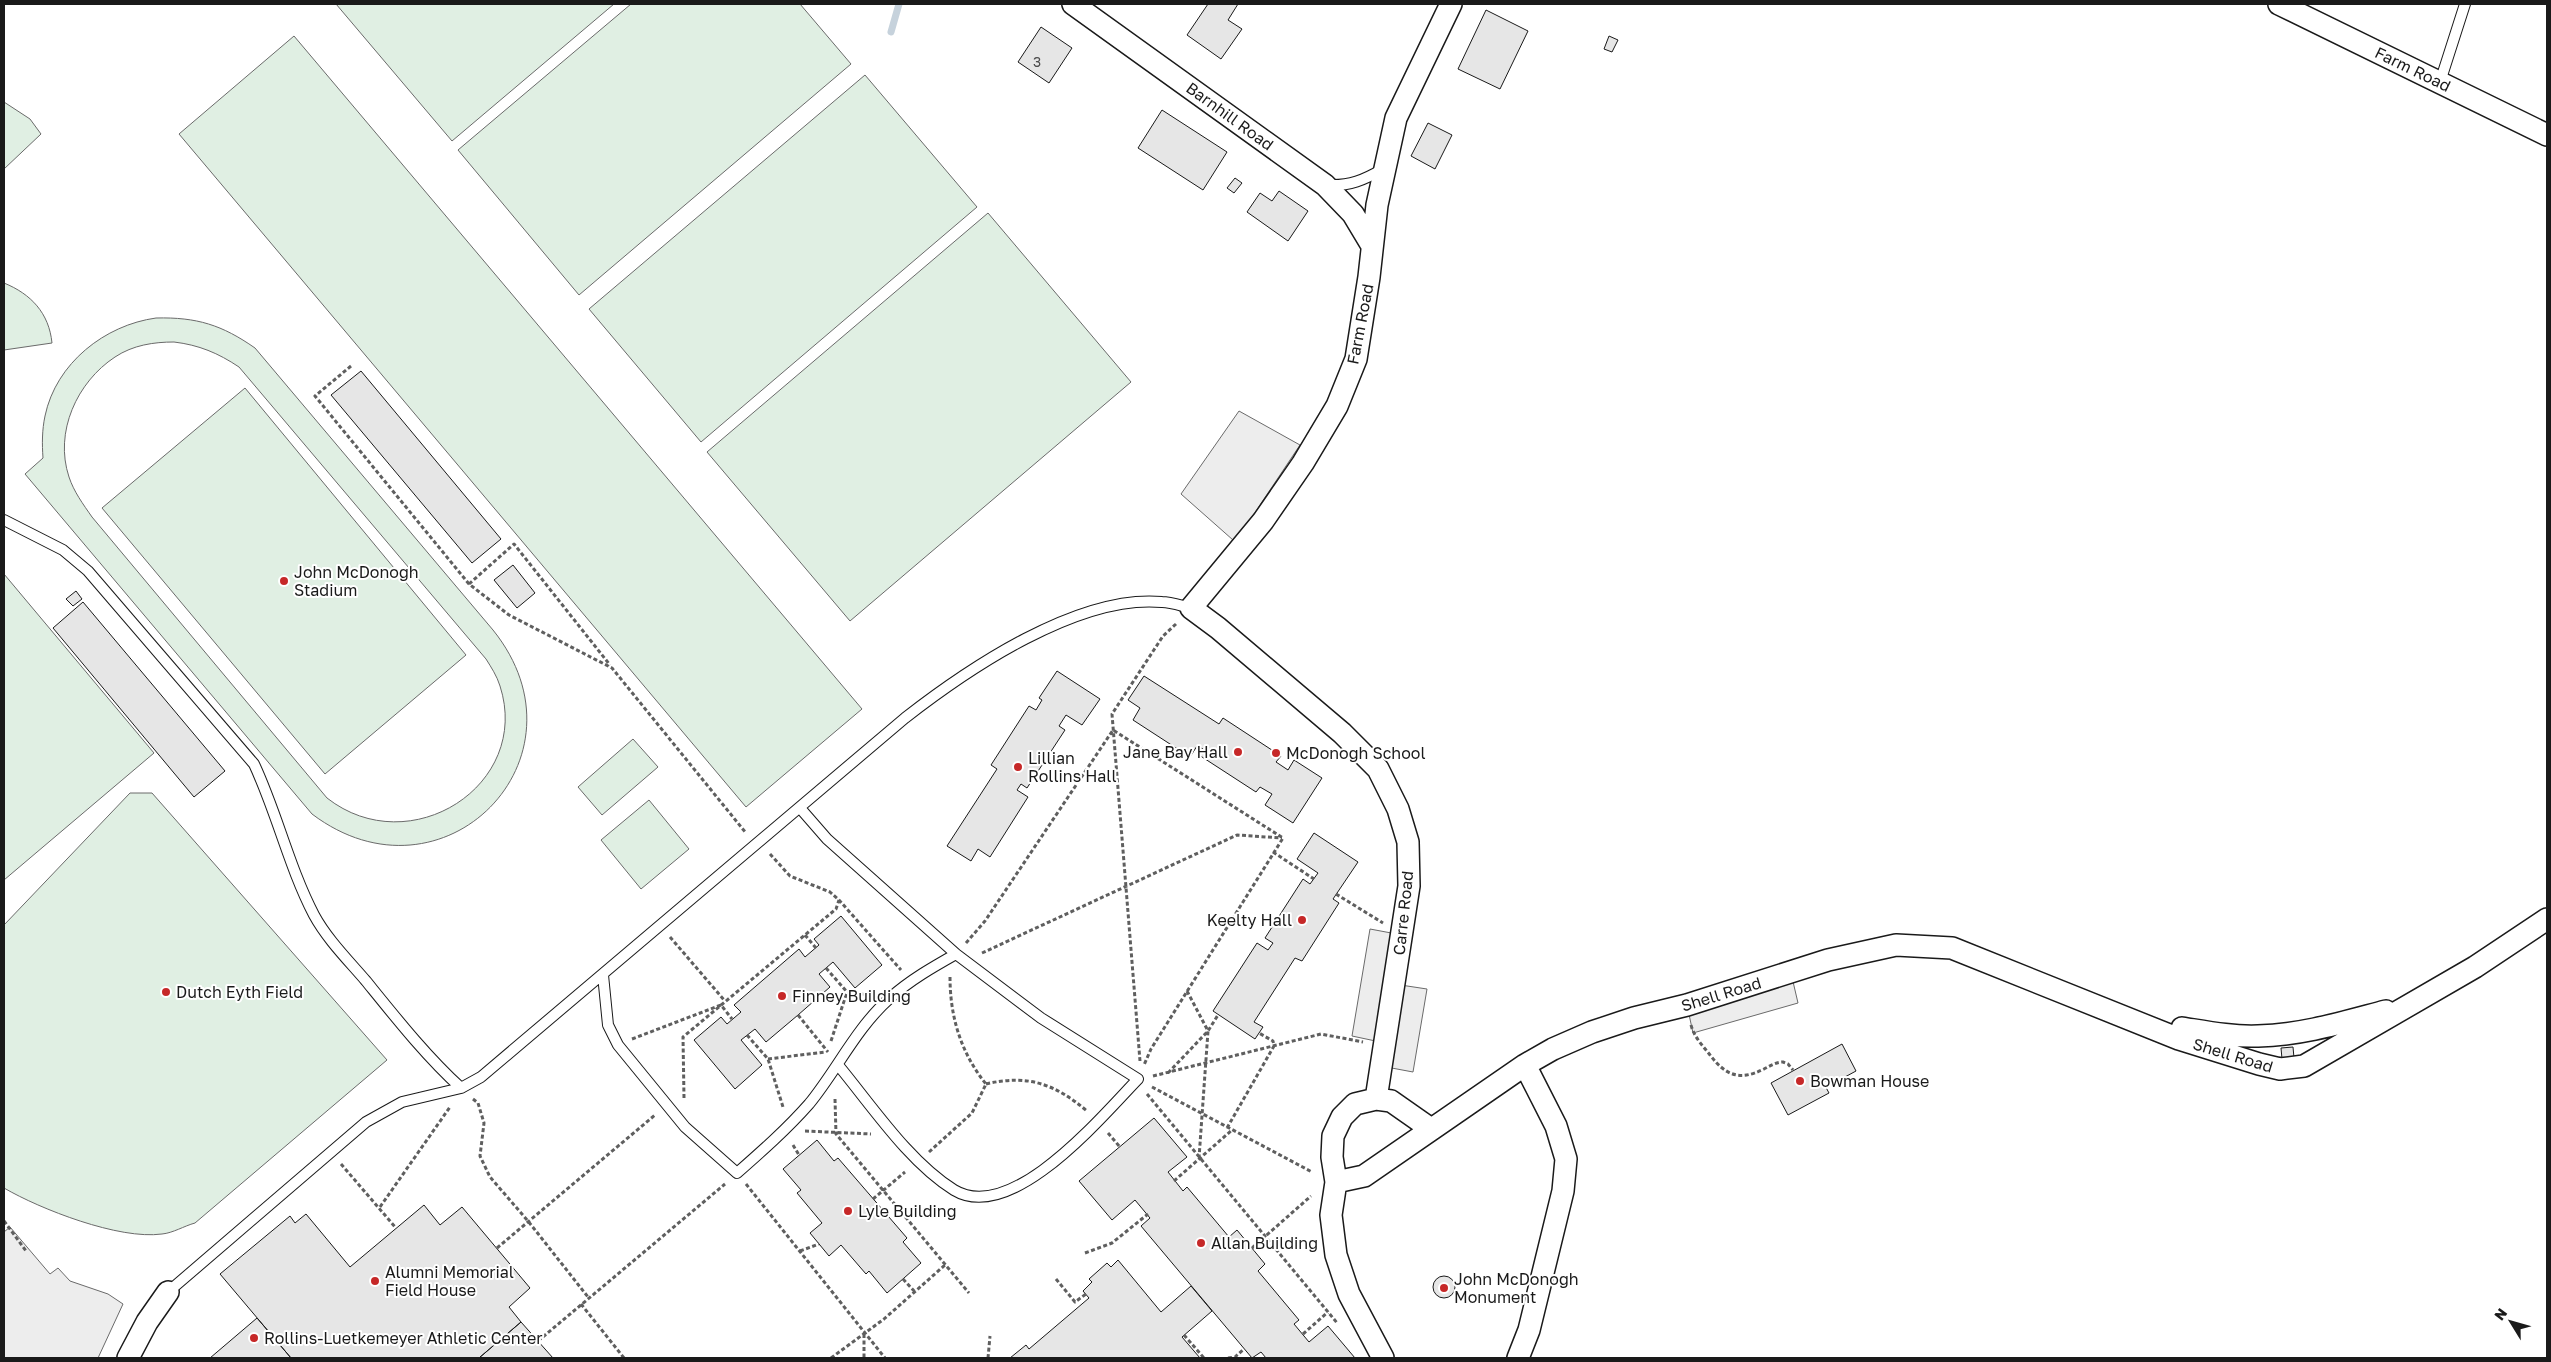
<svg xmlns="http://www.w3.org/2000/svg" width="2551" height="1362" viewBox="0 0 2551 1362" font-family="'Golos Text',sans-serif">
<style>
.green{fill:#e0efe3;stroke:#6a6a6a;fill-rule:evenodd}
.parking{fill:#ededed;stroke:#6a6a6a}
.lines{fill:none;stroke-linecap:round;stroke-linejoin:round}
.stream{stroke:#c6d2dc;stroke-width:7}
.building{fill:#e6e6e6;stroke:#1a1a1a}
.service-casing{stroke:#1a1a1a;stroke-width:12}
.minor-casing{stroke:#1a1a1a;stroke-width:24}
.path{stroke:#5f5f5f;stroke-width:3;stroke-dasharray:4 2.5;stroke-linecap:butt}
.service{stroke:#fff;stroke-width:10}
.minor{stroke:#fff;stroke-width:21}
.poi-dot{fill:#c62828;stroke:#fff;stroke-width:2}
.labels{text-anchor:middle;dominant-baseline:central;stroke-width:4;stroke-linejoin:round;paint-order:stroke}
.number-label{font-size:14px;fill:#4d4d4d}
.street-label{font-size:16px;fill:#1a1a1a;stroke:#fff}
.poi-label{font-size:16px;fill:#1a1a1a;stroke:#fff;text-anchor:start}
</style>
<rect width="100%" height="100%" fill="#fff"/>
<path class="green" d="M336 4H614L452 141Z
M631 4H800L851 64 579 295 458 150Z
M294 36 862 709 746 807 179 134Z
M865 75 977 207 701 442 589 309Z
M4 102 30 119 41 134 4 169Z
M988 213 1131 382 850 621 707 452Z
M4 283C31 294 49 313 52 343L4 350Z
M156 318C197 317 222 325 255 348L493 630C596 758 443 913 312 814L25 474 43 458C42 444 42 430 45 416 56 363 105 325 156 318ZM174 342C199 345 218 353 239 367L486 659C491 667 497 676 500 686 532 785 410 863 327 798L92 517C83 504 74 492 69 477 54 432 77 382 115 357 133 345 154 342 174 342Z
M245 388 466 655 325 774 102 508Z
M4 574 154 753 4 880Z
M633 739 658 767 602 815 578 787Z
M130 793H152L387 1060 195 1223C184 1226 173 1233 162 1234 119 1240 40 1209 4 1188V925Z
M649 800 689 849 641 889 601 840Z"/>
<path class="parking" d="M1239 411 1300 445 1250 520 1233 540 1181 494Z
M1370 929 1402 935 1394 984 1427 989 1413 1072 1381 1066 1385 1043 1352 1036Z
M1791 973 1798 1003 1693 1033 1687 1005Z
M10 1227 50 1274 58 1268 70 1281 108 1294 123 1304 98 1358H4V1232Z"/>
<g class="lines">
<path class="stream" d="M891 32 899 4"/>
</g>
<path class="building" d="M1208 4H1238L1228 20 1242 29 1221 59 1187 35Z
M1486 10 1528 31 1500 89 1458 69Z
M1041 27 1072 48 1049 83 1018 62Z
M1609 36 1618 40 1612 52 1604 49Z
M1162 110 1227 152 1203 190 1138 148Z
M1428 123 1452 135 1435 169 1411 156Z
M1235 178 1242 183 1234 193 1227 188Z
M1279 191 1308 211 1288 241 1247 212 1260 193 1272 201Z
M361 371 501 539 472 563 331 395Z
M513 565 535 593 517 608 494 580Z
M76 591 82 599 73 606 66 599Z
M83 602 225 771 194 797 53 628Z
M1057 671 1100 699 1082 725 1066 715 1059 726 1065 730 1027 788 1021 784 1017 790 1028 797 990 857 978 849 971 861 947 846 997 769 991 765 1029 706 1036 710 1042 700 1039 698Z
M1144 676 1219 724 1223 718 1281 756 1276 762 1288 770 1294 760 1322 778 1293 823 1265 805 1272 794 1260 787 1256 792 1199 755 1203 749 1197 746 1190 757 1133 720 1140 708 1128 700Z
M1314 833 1358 862 1333 899 1339 903 1302 961 1295 958 1254 1022 1263 1027 1255 1039 1213 1011 1257 943 1268 950 1273 943 1265 938 1303 879 1310 884 1318 873 1297 859Z
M841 916 882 965 855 988 833 962 819 974 830 987 798 1015 766 1042 755 1029 741 1040 762 1065 735 1089 694 1040 721 1017 727 1024 741 1012 734 1005 799 949 805 957 819 945 814 939Z
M1842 1044 1856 1071 1832 1084 1829 1079 1823 1082 1829 1093 1788 1115 1771 1083Z
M2293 1047 2294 1058 2282 1059 2281 1048Z
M1154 1118 1187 1157 1168 1172 1183 1191 1187 1187 1229 1237 1237 1230 1265 1264 1258 1271 1299 1320 1294 1324 1309 1342 1328 1326 1355 1358H1266L1261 1352 1252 1358 1141 1226 1150 1218 1135 1200 1112 1220 1079 1181Z
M817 1140 834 1161 838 1158 907 1238 903 1242 921 1263 887 1293 869 1271 866 1274 841 1245 829 1256 810 1233 822 1223 797 1193 801 1190 783 1169Z
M424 1205 440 1225 462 1207 530 1288 509 1307 521 1322 479 1358H291L220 1274 290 1216 295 1223 306 1214 350 1267Z
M1118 1260 1161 1312 1191 1286 1212 1311 1182 1337 1200 1358H1010L1026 1345 1029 1349 1089 1298 1083 1291 1092 1282 1089 1279 1107 1263 1111 1267Z
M1433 1287a11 11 0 1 1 22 0a11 11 0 1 1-22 0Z
M257 1318 291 1358H210Z
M521 1322 553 1358H479Z"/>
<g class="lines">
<g class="service-casing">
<path id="service" d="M2440 82 2465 4
M1328 185C1350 186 1364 180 1383 169
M4 520 63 550 88 571 254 764C277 813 289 867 314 915 327 939 348 960 366 981 396 1018 426 1056 461 1088
M800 808 827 839 956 954 1041 1018 1138 1079C1102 1116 1012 1225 954 1190 909 1162 872 1106 838 1065
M603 975 608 1025 618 1045 685 1127 737 1173C762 1151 787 1129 809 1104 837 1070 856 1028 890 998 910 980 933 967 956 954
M168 1292 366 1122 402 1102 461 1088 481 1077 905 718C968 669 1078 594 1162 602 1171 602 1182 606 1191 608"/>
</g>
<g class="minor-casing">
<path id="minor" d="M1073 4 1325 185 1353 214 1371 244
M2279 4 2547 135
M2182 1028C2207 1032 2232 1037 2258 1036 2302 1035 2344 1022 2386 1011
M1376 1099 1409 886 1408 842 1398 809 1378 769 1342 733 1218 628 1191 608 1263 521 1303 463 1337 406 1356 359 1369 277 1377 205 1396 118 1451 4
M1336 1182 1364 1176 1525 1065 1553 1049 1592 1032 1634 1018 1687 1005 1828 960 1896 945 1952 948 2179 1039 2259 1064 2280 1069 2304 1066 2475 967 2547 919
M128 1358 147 1322 168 1292
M1383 1358 1349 1294 1336 1255 1331 1215 1336 1182 1332 1157 1333 1136 1342 1117 1355 1104 1376 1099 1391 1101 1431 1129
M1518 1358 1529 1330 1563 1191 1566 1159 1556 1126 1525 1065"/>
</g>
<path class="path" d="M351 366 315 396 469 584 509 615 612 668 746 833
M469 584 514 544 610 665
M1273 852 1314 879
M770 854 790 876 830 892 839 900 901 970
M1336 894 1383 923
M805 935 816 948
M670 937 725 1001
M966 943 985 921 1113 730 1283 838 1151 1049 1144 1065
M982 953 1237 835 1282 838
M826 968 847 992 869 995
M950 977C950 1017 961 1053 986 1084
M1187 991 1208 1031 1199 1158
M798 1015 828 1052
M1691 1025C1694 1037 1703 1046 1710 1055 1726 1076 1740 1081 1764 1069 1770 1066 1776 1062 1783 1062L1788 1064 1793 1070
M747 1035 768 1059 783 1107
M632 1039 721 1005 732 1019
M831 1041 847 992
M768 1059 825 1052
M1140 1061 1112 714 1163 636 1176 624
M1168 1073 1208 1031 1218 1015
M1153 1076 1321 1034 1363 1042
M986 1084C1028 1074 1055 1084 1087 1111
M1152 1087 1312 1172
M1147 1094 1338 1324
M684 1098 683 1037 836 909 839 900
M473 1099 478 1103 484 1123 480 1156 490 1177 528 1221 588 1297
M835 1099 836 1134 969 1293
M1227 1128 1274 1046 1273 1041 1259 1033
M805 1131 871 1134
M1108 1133 1120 1147
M793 1145 799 1155
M929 1152 972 1113 986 1084
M341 1164 396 1228
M1174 1181 1232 1130
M746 1184 885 1358
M873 1199 905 1172
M380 1207 450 1107
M4 1221 26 1251
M497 1248 655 1115
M1252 1248 1311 1196
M800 1251 819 1244
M1085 1253 1112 1243 1148 1214
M903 1279 915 1292
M1056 1279 1075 1302 1086 1294
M581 1304 624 1358
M864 1334V1358
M1303 1334 1328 1312
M1184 1335 1204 1358
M538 1341 725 1184
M831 1358 884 1319 945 1265
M988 1358 990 1336
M1228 1358 1235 1357 1244 1349"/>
<use href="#service" class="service"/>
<use href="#minor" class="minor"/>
</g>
<g class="poi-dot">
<circle cx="284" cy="581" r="5"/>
<circle cx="1238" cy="752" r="5"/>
<circle cx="1276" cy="753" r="5"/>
<circle cx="1018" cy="767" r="5"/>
<circle cx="1302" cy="920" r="5"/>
<circle cx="166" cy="992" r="5"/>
<circle cx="782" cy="996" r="5"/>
<circle cx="1800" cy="1081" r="5"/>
<circle cx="848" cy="1211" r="5"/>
<circle cx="1201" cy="1243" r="5"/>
<circle cx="375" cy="1281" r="5"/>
<circle cx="1444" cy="1288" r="5"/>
<circle cx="254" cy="1338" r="5"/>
</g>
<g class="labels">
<g class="number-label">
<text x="1037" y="61">3</text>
</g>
<g class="street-label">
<text transform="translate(2413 69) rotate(26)">Farm Road</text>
<text transform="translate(1230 116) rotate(36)">Barnhill Road</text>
<text transform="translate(1360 324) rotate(-79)">Farm Road</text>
<text transform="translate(1403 913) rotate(-84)">Carre Road</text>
<text transform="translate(1721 994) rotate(-17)">Shell Road</text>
<text transform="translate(2233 1055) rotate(17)">Shell Road</text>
</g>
<g class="poi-label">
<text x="294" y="572">John McDonogh<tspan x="294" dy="18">Stadium</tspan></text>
<text x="1228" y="752" text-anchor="end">Jane Bay Hall</text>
<text x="1286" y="753">McDonogh School</text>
<text x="1028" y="758">Lillian<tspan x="1028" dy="18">Rollins Hall</tspan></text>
<text x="1292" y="920" text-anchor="end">Keelty Hall</text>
<text x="176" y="992">Dutch Eyth Field</text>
<text x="792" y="996">Finney Building</text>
<text x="1810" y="1081">Bowman House</text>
<text x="858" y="1211">Lyle Building</text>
<text x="1211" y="1243">Allan Building</text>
<text x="385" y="1272">Alumni Memorial<tspan x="385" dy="18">Field House</tspan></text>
<text x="1454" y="1279">John McDonogh<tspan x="1454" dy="18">Monument</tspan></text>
<text x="264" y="1338">Rollins-Luetkemeyer Athletic Center</text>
</g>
</g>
<rect width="2551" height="1362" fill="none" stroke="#1a1a1a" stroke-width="10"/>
<g transform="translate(2511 1322) rotate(307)" stroke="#ffffff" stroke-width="4" paint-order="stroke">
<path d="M0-4L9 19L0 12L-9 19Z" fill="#1a1a1a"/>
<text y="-8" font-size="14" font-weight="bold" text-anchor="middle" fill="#1a1a1a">N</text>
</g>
</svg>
